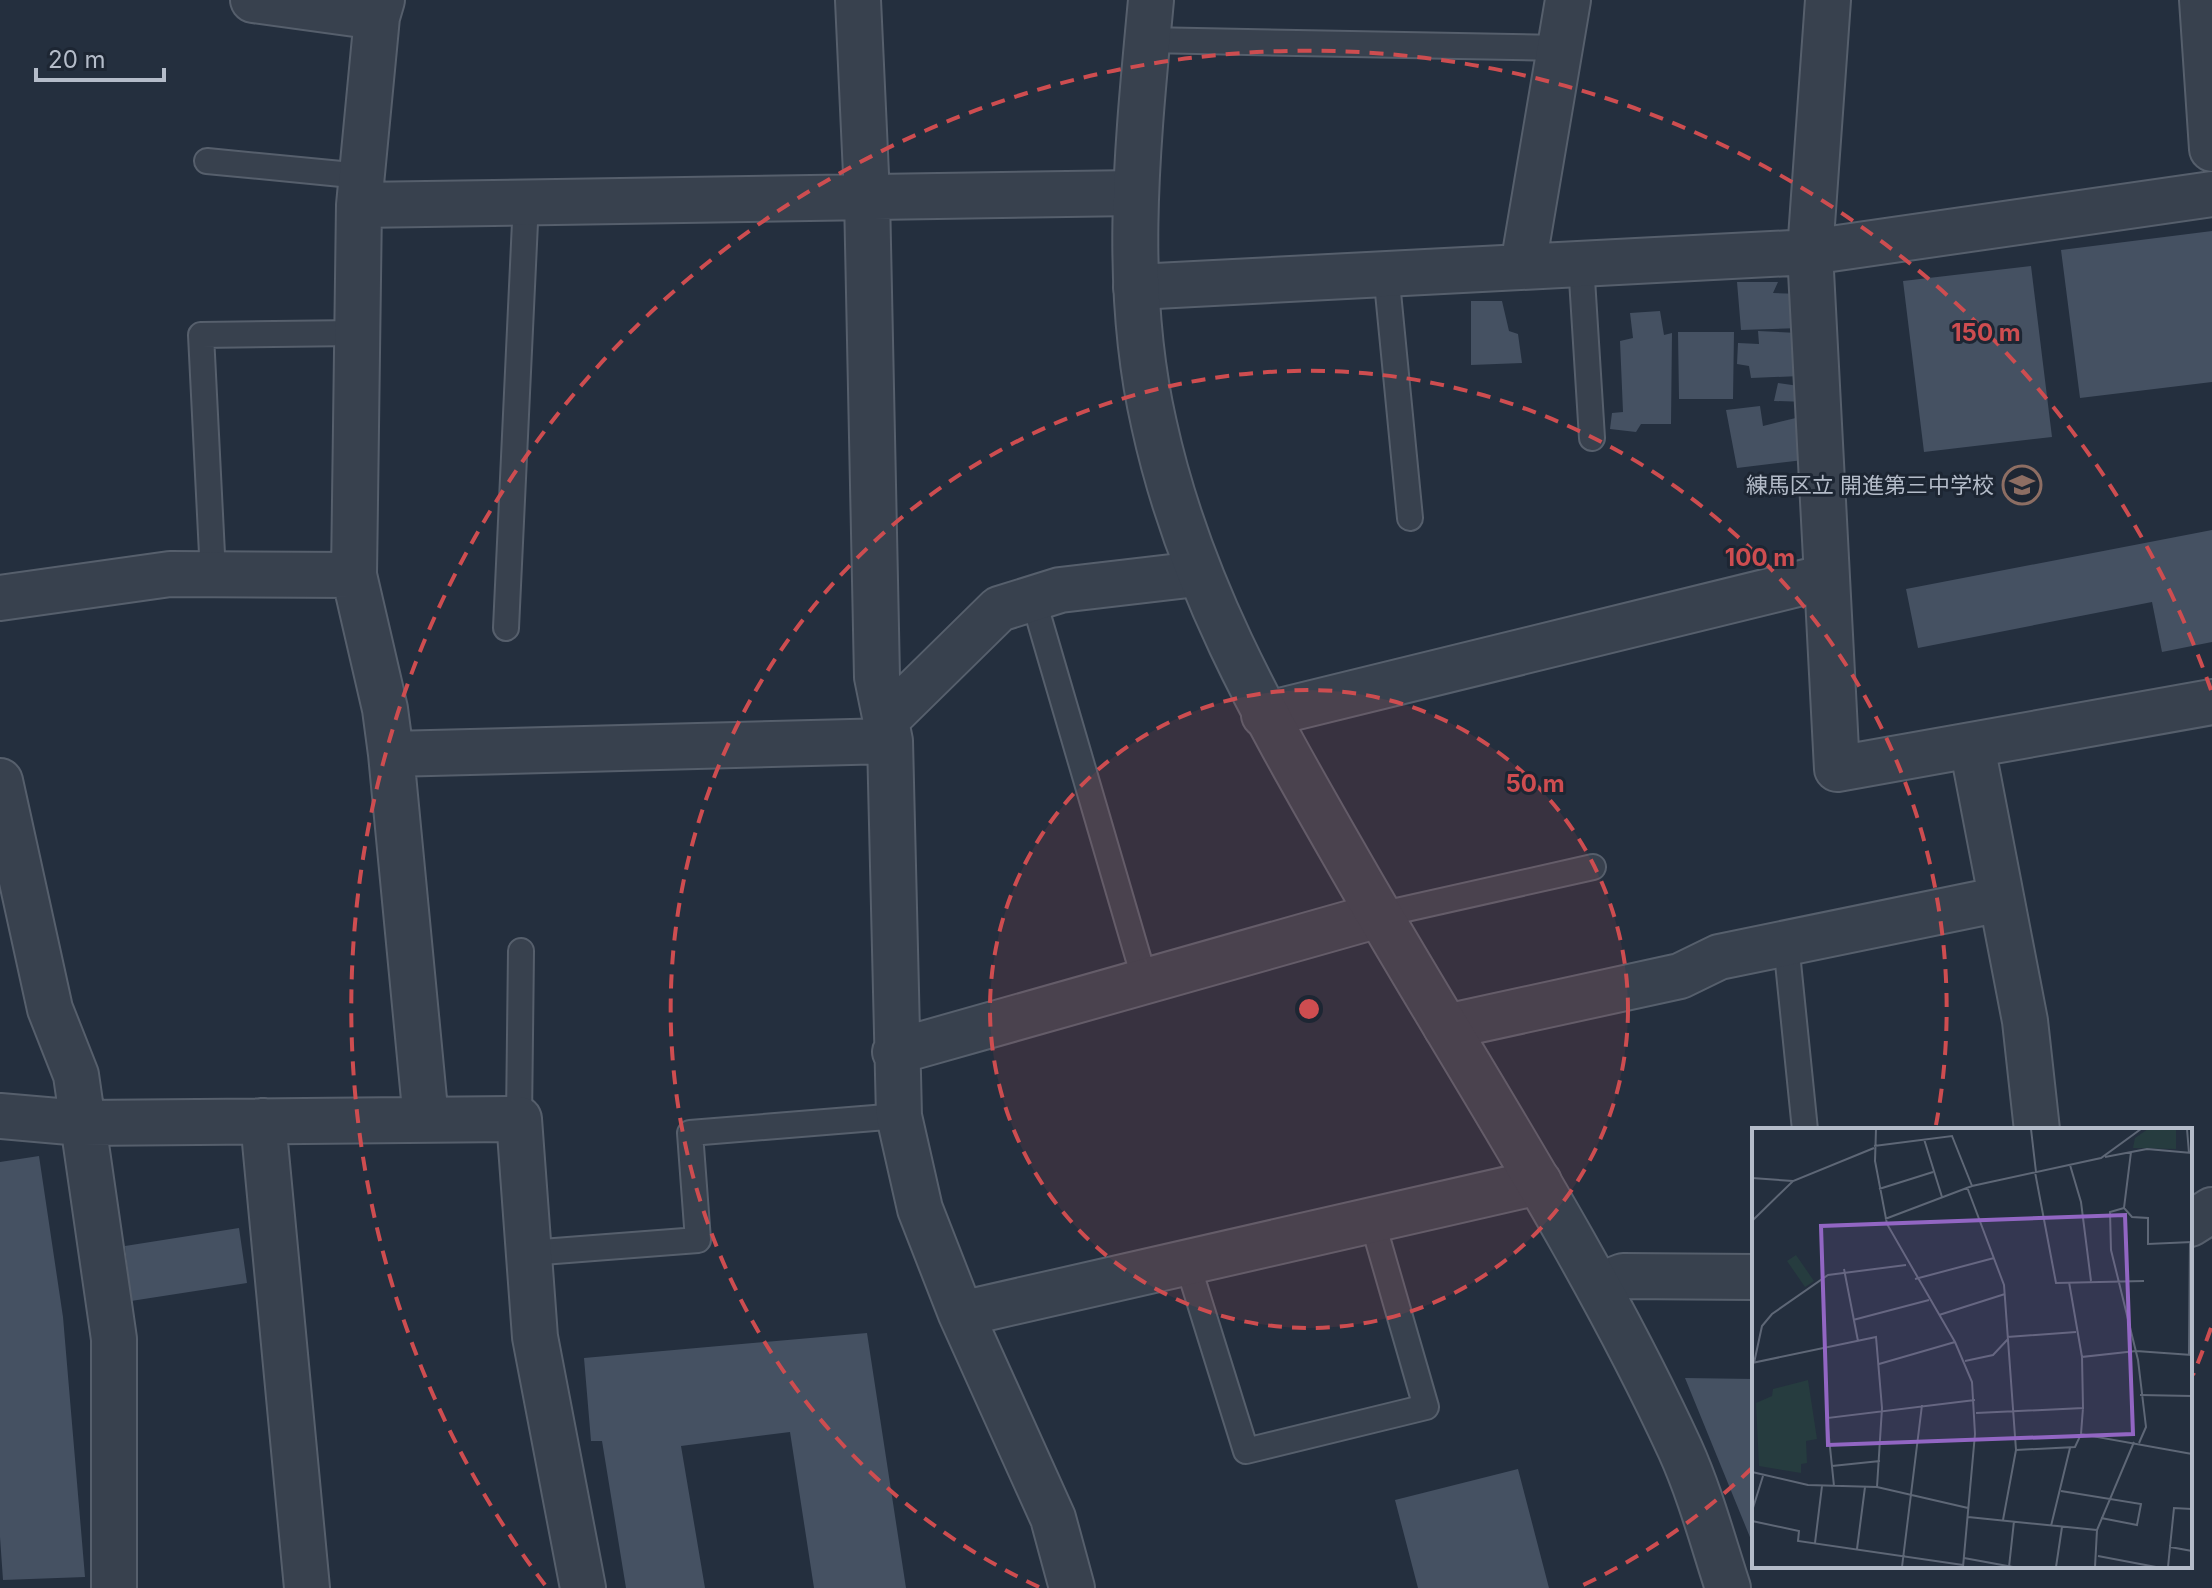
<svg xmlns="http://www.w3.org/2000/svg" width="2212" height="1588" viewBox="0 0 2212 1588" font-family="Inter,'Noto Sans JP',sans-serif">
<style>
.building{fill:#455162}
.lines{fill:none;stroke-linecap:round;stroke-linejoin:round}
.service-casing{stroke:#565f6c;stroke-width:28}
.minor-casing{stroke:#565f6c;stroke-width:48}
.tertiary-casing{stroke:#565f6c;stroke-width:48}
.service{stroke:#38414e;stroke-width:24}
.minor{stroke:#38414e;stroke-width:44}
.tertiary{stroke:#38414e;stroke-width:44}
.ring{fill:none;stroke:#ce4d50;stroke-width:4;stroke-dasharray:14 10}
.labels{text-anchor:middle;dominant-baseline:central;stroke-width:6;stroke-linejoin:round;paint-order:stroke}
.poi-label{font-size:22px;fill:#b4bcc9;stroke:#1d2633;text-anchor:end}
.inset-road{fill:none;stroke:#5e6776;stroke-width:2}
.view{fill:#9266c3;fill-opacity:0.15;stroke:#9266c3;stroke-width:4}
.inset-edge{fill:none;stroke:#b4bcc9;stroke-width:4}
.centre{fill:#ce4d50;stroke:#1d2633;stroke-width:4}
.ring-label{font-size:24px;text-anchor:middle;font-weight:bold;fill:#ce4d50;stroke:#1d2633;stroke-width:6;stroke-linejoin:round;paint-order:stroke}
</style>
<rect width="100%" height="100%" fill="#242f3e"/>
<path class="building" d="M2212 231V382L2080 398 2061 250Z
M2031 266 2052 437 1924 452 1903 281Z
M1737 282H1778L1773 293 1803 294 1800 328 1741 330Z
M1471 301H1502L1509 331 1518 334 1522 363 1471 365Z
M1660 311 1664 335 1672 333 1671 424H1641L1636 432 1610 429 1612 413 1623 412 1620 341 1633 338 1630 313Z
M1758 331 1798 333 1800 376 1751 378 1749 366 1737 364 1738 343 1759 344Z
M1678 332H1734L1733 399H1679Z
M1778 383 1806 387 1808 402 1774 401Z
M1760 406 1763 426 1804 416 1812 459 1737 468 1726 410Z
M2212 530V642L2162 652 2152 602 1918 648 1906 589Z
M39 1156 63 1317 85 1577 3 1580 0 1537V1162Z
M239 1228 247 1283 131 1301 125 1246Z
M867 1333 906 1588H814L790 1432 681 1446 705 1588H626L602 1441H591L584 1358Z
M1685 1378 1754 1379V1547Z
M1518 1469 1549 1588H1418L1395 1500Z"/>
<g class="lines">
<g class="service-casing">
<path id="service" d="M1147 40 1560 48
M207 161 362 176
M1581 263 1592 438
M1386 272 1410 518
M213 574 201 335 356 333
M1033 598 1145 981
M506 628 526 201
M1379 915 1593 867
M1786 943 1805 1130
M519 1119 521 951
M529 1253 698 1240 690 1133 899 1116
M1187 1262 1246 1451 1426 1407 1372 1220"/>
</g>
<g class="minor-casing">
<path id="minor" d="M253 0 377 17 382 0
M858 0 867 196 877 677 890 741 899 1116 920 1209 961 1314 1053 1518 1072 1588
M1828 0 1810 252 1837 769 2212 702
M2202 0 2212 149
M359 205 377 17
M1523 266 1568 0
M1136 287 1810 252 2212 194
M354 575 385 709 391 754 426 1120
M0 598 170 574 354 575 359 205 1135 193
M1264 715 1826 577
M885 721 999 609 1060 590 1197 574
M1972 746 2025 1021 2037 1130
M391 754 890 741
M0 781 50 1009 76 1075 114 1339V1588
M1446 1027 1680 976 1719 957 2001 899
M895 1052 1379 915
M0 1116 81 1123 519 1119 535 1337 583 1588
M263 1121 307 1588
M2190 1224 2212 1210
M1600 1285 1623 1276 1754 1277
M961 1314 1539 1182"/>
</g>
<g class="tertiary-casing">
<path id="tertiary" d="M1151 0C1138 141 1122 284 1154 424 1190 589 1268 721 1351 866 1462 1060 1586 1245 1680 1449 1700 1493 1713 1542 1728 1588"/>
</g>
<use href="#service" class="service"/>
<use href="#minor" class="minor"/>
<use href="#tertiary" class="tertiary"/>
</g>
<circle cx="1309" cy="1009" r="319" fill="#ce4d50" fill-opacity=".12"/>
<g class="ring">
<circle cx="1309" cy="1009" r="319"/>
<path d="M1752 1468A638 638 0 0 1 1579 1587M1039 1587A638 638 0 1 1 1936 1125"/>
<path d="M2211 1328A957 957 0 0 1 2193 1375M545 1585A957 957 0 1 1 2211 690"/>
</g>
<defs>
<g id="school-ring" transform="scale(2)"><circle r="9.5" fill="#1d2633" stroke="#8d6e63" stroke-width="1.5"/><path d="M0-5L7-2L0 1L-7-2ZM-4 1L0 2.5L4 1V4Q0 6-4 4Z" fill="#8d6e63"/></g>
</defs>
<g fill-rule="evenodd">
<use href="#school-ring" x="2022" y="485"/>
</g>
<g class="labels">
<g class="poi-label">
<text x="1994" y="485">練馬区立 開進第三中学校</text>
</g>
</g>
<g transform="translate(1752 1128)">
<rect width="440" height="440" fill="#242f3e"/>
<path d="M396 1H424V21L381 20 383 10ZM44 127 62 153 53 159 35 133ZM56 252 65 311 54 313 55 335 49 336V345L7 338 4 275 20 268 21 261Z" fill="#263c3f"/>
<path class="inset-road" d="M124 1 123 33 135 96 203 214 220 254 223 306 211 439M279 1 284 44M435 1 437 25M172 11 190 69M122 18 200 8 220 58M379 24 372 80 380 89 396 90V116L440 114M353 29 395 21 440 25M318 37 329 74 339 153M283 44 304 155 392 153M0 50 41 53M215 59 252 157 264 322 251 392M127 61 181 44M372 80 358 84 359 122 386 232 394 299 387 315M133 91 220 58 349 30 389 1M0 93 41 53 122 20M92 141 106 213M163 151 242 130M317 154 330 229M187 187 253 166M101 192 177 172M255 209 324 204M437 226 438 114M213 233 241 227 256 211M0 235 124 209 130 280 125 359M2 235 10 198 20 186 76 147 154 137M127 236 203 214M388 267 440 268M224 285 331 280 330 229 384 223 440 227M329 306 331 280M264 322 323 319 329 306 440 326M80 338 128 333M0 344 56 357 125 359 216 380M82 358 75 290 223 272M309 363 389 376 385 397 349 390M0 383 11 348M216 389 345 402M0 393 47 403 46 413 211 437M299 398 318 320M63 415 70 358M418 419 422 380 440 381M105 421 113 359M346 428 404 439M212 430 261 439M150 439 170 277M257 439 262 393M304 439 310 399M343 439 345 402 382 314M416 439 418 419 440 423"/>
<path class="view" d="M373 87 381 306 76 317 69 98Z"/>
<rect width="440" height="440" class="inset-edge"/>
</g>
<circle cx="1309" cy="1009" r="12" class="centre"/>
<g class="ring-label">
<text x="1986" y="341">150 m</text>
<text x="1760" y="566">100 m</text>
<text x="1535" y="792">50 m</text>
</g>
<path d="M36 68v12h128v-12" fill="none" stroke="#b4bcc9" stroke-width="4"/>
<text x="48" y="68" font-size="24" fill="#b4bcc9" stroke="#1d2633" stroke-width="6" paint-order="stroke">20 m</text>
</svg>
